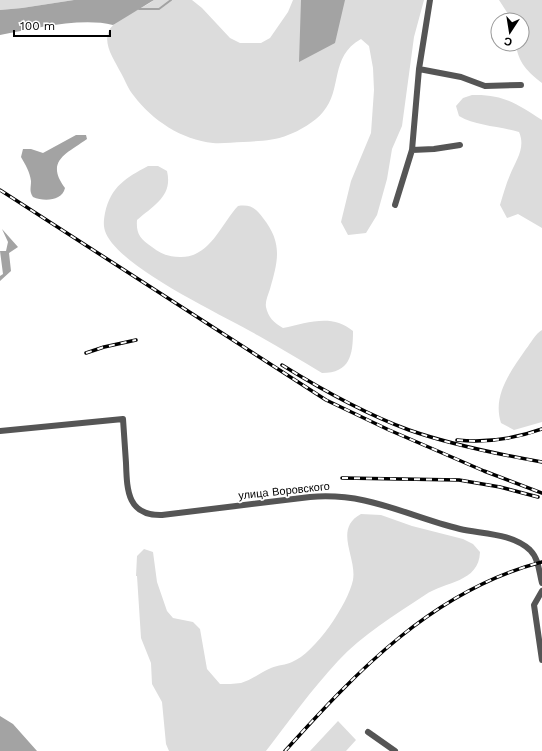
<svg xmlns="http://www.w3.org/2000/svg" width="542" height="751" viewBox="0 0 542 751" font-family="'Work Sans',sans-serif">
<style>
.green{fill:#dcdcdc}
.water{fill:#a3a3a3}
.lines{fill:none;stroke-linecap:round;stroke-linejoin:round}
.stream{stroke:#a3a3a3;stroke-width:2}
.minor{stroke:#555;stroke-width:6}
.rail-casing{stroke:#000;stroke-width:3.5}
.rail{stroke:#fff;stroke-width:2;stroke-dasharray:6;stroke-linecap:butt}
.labels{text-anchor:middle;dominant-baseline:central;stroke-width:3.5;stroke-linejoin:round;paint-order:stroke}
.street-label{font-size:11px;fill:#000;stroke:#fff}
</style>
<rect width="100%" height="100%" fill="#fff"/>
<path class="green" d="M0 0H74L22 8 0 10Z
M154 0H192L202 8 230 38 240 43H261L270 38 288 12 293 0H424L414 37 402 126 392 149 387 179 377 215 366 233 348 235 341 222 351 181 371 133 374 90 373 68 369 46 361 39C329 57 343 89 323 112 315 122 299 131 288 135 275 141 257 141 243 142 233 142 222 144 213 143 182 140 152 120 134 96 128 89 125 80 121 73 115 61 104 46 108 33 112 19 143 9 154 0Z
M499 0H542V83C528 72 518 63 516 44H522V20H512Z
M472 95C504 94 517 104 542 120V228L518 214 507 218 500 205C503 195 506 184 510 175 516 160 526 148 519 132 499 126 476 126 459 116L456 106 463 98Z
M148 166H158L167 171C173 196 154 205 137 220 136 234 140 239 152 247 161 254 169 257 180 257 210 258 221 224 238 206 250 204 256 208 263 218 283 243 278 261 270 289 268 295 265 302 266 307 268 317 274 323 283 328 307 323 332 313 353 331 353 355 350 373 322 373 301 360 280 348 259 336 225 316 117 267 105 231 103 224 104 219 105 213 111 186 126 178 148 166Z
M542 330V422L514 430 501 423C492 395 511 371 526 349 531 343 535 334 542 330Z
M361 514 381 515 412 526 463 539 473 544 480 552C479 583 445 581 425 595 395 615 362 635 338 661 312 689 289 721 266 751H169L166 744 162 702 152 684 151 663 141 638 137 576H136L137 556 144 549 153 552 157 582 167 611 173 618 193 622 200 629 207 669 220 684C227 684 234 684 241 683 252 680 261 672 271 668 278 665 286 665 292 662 315 653 348 604 353 580 357 557 333 529 361 514Z
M338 721 356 740 346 751H310Z"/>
<path class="water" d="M74 0H154L113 25C80 17 34 29 0 35V10L22 8Z
M301 0H345L335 43 299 62Z
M76 135H86L87 139C66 154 45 161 65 188 62 201 44 202 33 197 29 191 31 188 31 181 30 172 25 164 21 157L23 149H31L43 153Z
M2 229 18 247 9 253 11 271 0 281V276L3 274 0 251H6L8 242Z
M0 716 13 724 37 751H0Z"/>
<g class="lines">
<path class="stream" d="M139 9H159L171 0"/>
<path class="minor" d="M419 69 461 77 485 86 521 85
M412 150 434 149 460 145
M395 205 412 150 419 69 430 0
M0 431 123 419C124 434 125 448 126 463 127 490 127 516 162 515L310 497C369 492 406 516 460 529 482 534 512 533 530 550 539 559 539 572 542 583
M542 591 534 605 542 660
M368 732 395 751"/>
<g class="rail-casing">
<path id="rail" d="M0 190 326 400 389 430 484 471 542 493
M86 353 104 347 136 340
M282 365C319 388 368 415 409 430 452 445 497 454 542 462
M457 440C486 443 514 439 542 429
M342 478 459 480 500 487 538 497
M285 751C357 671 434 590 542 562"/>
</g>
<use href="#rail" class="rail"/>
</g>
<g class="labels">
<g class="street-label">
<text transform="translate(284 491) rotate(-6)">улица Воровского</text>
</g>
</g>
<g transform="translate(510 32) rotate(192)"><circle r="19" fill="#ffffff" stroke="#999999"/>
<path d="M0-3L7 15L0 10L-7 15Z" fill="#000000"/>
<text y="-6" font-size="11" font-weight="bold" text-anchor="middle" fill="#000000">С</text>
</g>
<path d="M14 30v6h96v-6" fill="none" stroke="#000000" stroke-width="2"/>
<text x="20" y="30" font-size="12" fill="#000000" stroke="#ffffff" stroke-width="3" paint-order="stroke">100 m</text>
</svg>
